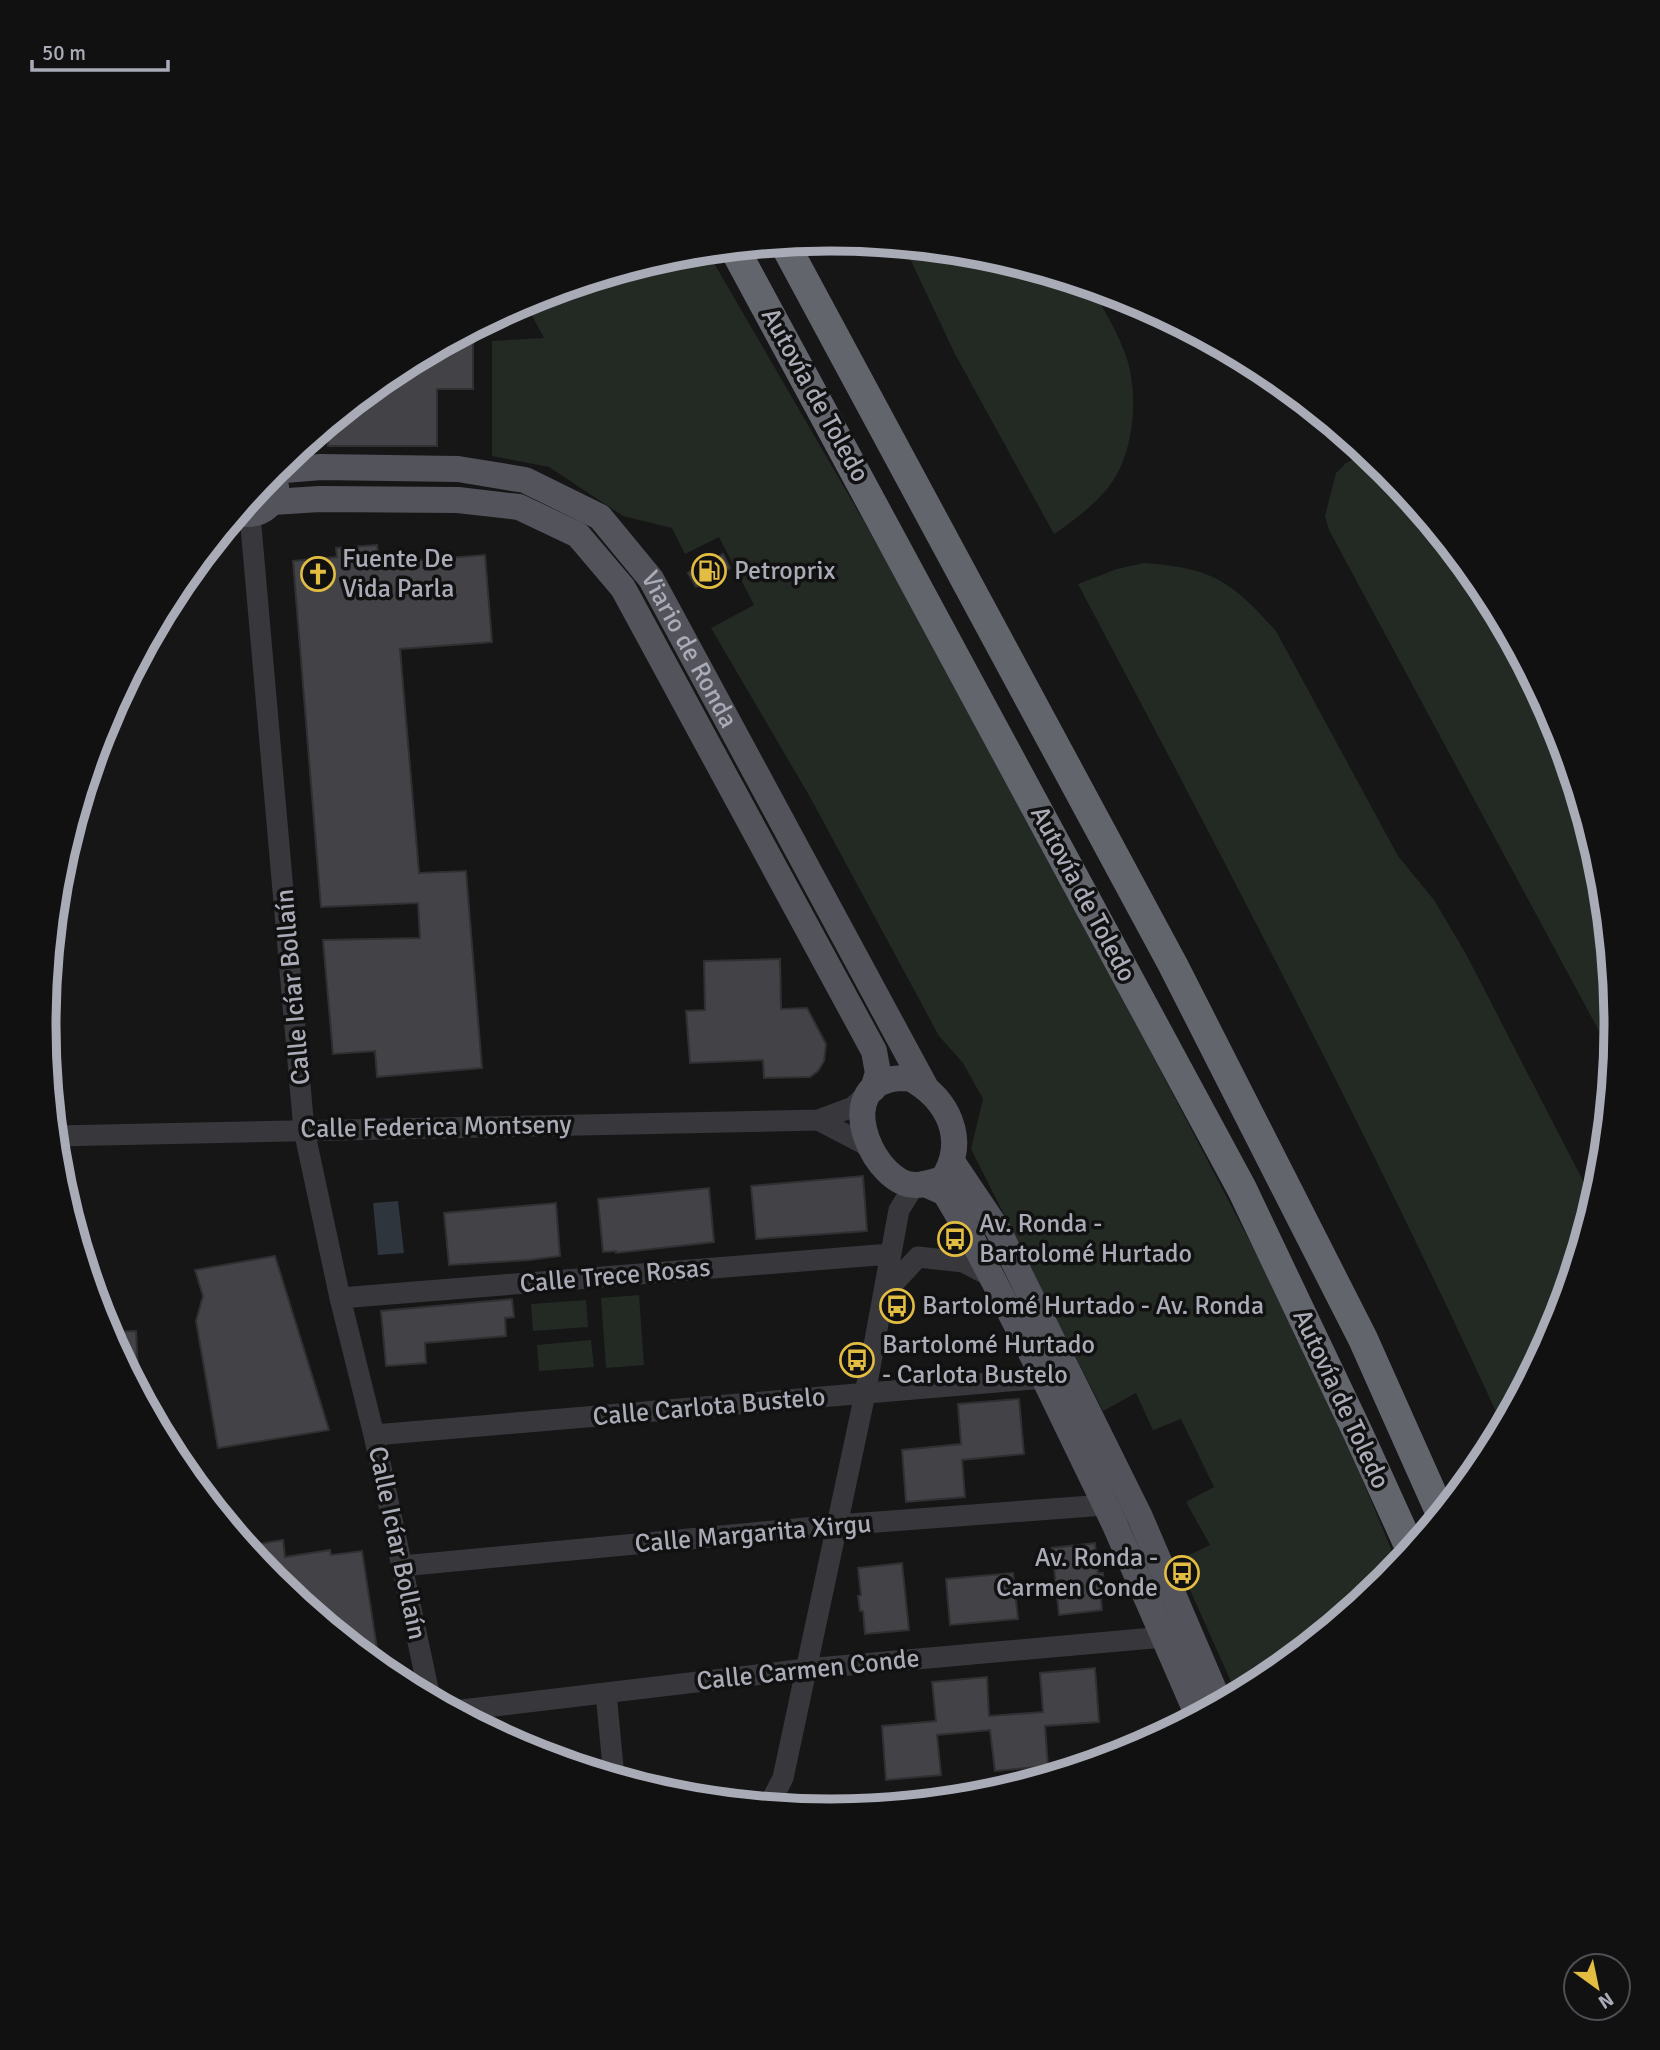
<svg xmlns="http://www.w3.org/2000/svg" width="1660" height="2050" viewBox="0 0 1660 2050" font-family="Signika,sans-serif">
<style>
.green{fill:#222a23}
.water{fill:#2f353c}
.building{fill:#434347;stroke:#303033;stroke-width:2}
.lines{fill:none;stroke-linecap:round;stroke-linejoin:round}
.minor{stroke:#37373c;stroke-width:21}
.major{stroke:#53545b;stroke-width:26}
.highway{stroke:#63656d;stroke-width:30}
.labels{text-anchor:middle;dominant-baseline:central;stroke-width:7;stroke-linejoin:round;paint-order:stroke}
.street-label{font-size:26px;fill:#a9abb6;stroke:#111112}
.poi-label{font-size:26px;fill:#a9abb6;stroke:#111112;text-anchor:start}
.rim{fill:none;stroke:#a9abb6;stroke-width:9}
</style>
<rect width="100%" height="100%" fill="#161617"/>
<path class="green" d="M904 246 984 254 1091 287C1104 310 1119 334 1127 359 1139 398 1134 457 1107 489 1092 507 1073 521 1054 534L955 354Z
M707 251 884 556 1047 853 1271 1282 1358 1469 1398 1566 1386 1581 1266 1679 1237 1695 1186 1581 1195 1574 1187 1556 1210 1545 1186 1502 1214 1487 1181 1419 1153 1430 1136 1393 1103 1411 971 1149 983 1099 963 1063 939 1036 810 797 711 628 754 605 719 537 685 554 672 528 623 516 549 467 492 456V341L544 338 524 301 677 254Z
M1234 354 1267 371 1283 385C1262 378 1245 374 1234 354Z
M1367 453 1386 469 1484 589 1557 724 1601 872 1616 1025 1613 1057 1329 530 1325 516 1336 473 1346 463Z
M1144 563C1213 568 1231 581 1276 631L1398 856 1434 900 1466 954 1594 1202 1556 1326 1503 1427C1372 1140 1225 862 1078 584L1117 569Z
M639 1295 644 1365 606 1368 601 1298Z
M586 1300 588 1327 533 1331 531 1304Z
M591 1340 594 1367 539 1371 537 1345Z"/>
<path class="water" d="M398 1201 404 1253 378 1255 373 1203Z"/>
<path class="building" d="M451 340H473V389H437V446H328V425L394 371Z
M377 545 379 563 485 555 492 642 400 649 419 873 466 871 482 1068 377 1077 375 1051 333 1054 323 940 420 938 418 903 321 907 293 561 337 557 336 548Z
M723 554 730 568 696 587 688 573Z
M780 959 781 1009 807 1008 826 1044 824 1061 818 1071 810 1077 764 1078 763 1060 690 1063 686 1011 705 1010 704 961Z
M863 1176 867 1231 756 1239 751 1186Z
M709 1188 714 1242 616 1253V1251L603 1252 598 1199Z
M556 1203 560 1256 529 1260 449 1265 444 1213Z
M275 1256 329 1430 218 1448 196 1321 203 1296 195 1270Z
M512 1299 514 1317 505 1318 506 1336 425 1343 426 1363 386 1366 381 1311Z
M136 1331 139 1393 107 1332Z
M1019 1399 1024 1454 962 1460 965 1497 906 1502 902 1450 961 1444 958 1404Z
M283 1540 285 1557 330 1550 331 1555 362 1551 380 1668 274 1581 246 1546Z
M1095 1543 1098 1573H1103L1104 1588 1100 1589 1102 1610 1059 1615 1052 1548Z
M902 1563 909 1630 865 1634 863 1611H860L858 1596 861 1595 858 1568Z
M1013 1573 1018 1619 950 1625 946 1579Z
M1095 1668 1099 1722 1045 1726 1048 1766 995 1771 990 1730 937 1735 941 1775 886 1780 882 1726 936 1721 932 1682 987 1677 989 1716 1043 1712 1040 1673Z"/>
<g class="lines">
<path class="minor" d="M250 515 304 1130 340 1298 374 1435 430 1698
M818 1120 868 1146
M55 1136 818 1120 853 1107 866 1095
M883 1295 918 1257 963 1262 990 1276
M340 1298 890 1254
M374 1435 1044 1378
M402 1566 837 1525 1105 1505
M606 1693 614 1777
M453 1711 806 1669 1164 1637
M769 1805 783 1778 865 1394 899 1210 914 1186
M821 1810H846"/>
<g class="major">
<path id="s1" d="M273 471 321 467 458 469 525 480 600 517 651 579 925 1086"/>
<path d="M272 502 320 499 458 500 519 507 578 535 623 588 874 1051 878 1073 873 1089"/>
<path d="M238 513C257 517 275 508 276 487"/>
<path d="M910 1078C948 1099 968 1139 943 1179 935 1181 925 1185 916 1185 876 1186 834 1095 888 1080 894 1078 903 1078 910 1078Z"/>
<path d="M953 1163 998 1230 1140 1517 1220 1704"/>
<path d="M925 1184 945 1193 972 1239 1044 1378 1115 1525 1198 1716"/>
</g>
<path class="highway" d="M784 243 1173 965 1363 1339 1441 1514
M734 248 1242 1189 1357 1431 1411 1550"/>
</g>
<defs>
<g id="fuel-ring" transform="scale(1.75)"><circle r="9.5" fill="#111112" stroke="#e3bd42" stroke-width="1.5"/><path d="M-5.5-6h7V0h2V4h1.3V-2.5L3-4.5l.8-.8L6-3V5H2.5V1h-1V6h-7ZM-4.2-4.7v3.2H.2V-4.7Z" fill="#e3bd42"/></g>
<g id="church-ring" transform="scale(1.75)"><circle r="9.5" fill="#111112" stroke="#e3bd42" stroke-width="1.5"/><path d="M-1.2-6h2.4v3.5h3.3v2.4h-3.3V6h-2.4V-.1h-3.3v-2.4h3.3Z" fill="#e3bd42"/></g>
<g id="bus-ring" transform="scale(1.75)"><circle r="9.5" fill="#111112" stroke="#e3bd42" stroke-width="1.5"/><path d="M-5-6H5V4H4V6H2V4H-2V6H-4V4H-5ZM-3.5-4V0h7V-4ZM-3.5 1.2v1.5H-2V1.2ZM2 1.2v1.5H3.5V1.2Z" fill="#e3bd42"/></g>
</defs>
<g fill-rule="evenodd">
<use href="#fuel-ring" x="709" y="571"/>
<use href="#church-ring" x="318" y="574"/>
<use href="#bus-ring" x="955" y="1239"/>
<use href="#bus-ring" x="897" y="1306"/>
<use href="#bus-ring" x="857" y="1360"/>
<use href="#bus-ring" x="1182" y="1573"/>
</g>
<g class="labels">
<g class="street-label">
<text transform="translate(815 395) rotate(61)">Autovía de Toledo</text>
<text stroke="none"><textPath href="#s1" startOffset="497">Viario de Ronda</textPath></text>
<text transform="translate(1083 894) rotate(62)">Autovía de Toledo</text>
<text transform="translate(293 987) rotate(-95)">Calle Icíar Bollaín</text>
<text transform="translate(436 1127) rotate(-1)">Calle Federica Montseny</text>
<text transform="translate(615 1276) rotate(-5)">Calle Trece Rosas</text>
<text transform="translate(1341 1399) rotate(65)">Autovía de Toledo</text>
<text transform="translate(709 1407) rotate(-5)">Calle Carlota Bustelo</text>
<text transform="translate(753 1534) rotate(-5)">Calle Margarita Xirgu</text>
<text transform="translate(397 1543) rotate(78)">Calle Icíar Bollaín</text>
<text transform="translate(808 1670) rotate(-6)">Calle Carmen Conde</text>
</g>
<g class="poi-label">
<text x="342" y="559">Fuente De<tspan x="342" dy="30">Vida Parla</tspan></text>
<text x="734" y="571">Petroprix</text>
<text x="979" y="1224">Av. Ronda -<tspan x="979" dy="30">Bartolomé Hurtado</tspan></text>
<text x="922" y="1306">Bartolomé Hurtado - Av. Ronda</text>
<text x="882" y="1345">Bartolomé Hurtado<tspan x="882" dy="30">- Carlota Bustelo</tspan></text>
<text x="1158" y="1558" text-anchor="end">Av. Ronda -<tspan x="1158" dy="30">Carmen Conde</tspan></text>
</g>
</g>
<path d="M0 0H1660V2050H0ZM56 1025a774 774 0 1 1 1548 0a774 774 0 1 1-1548 0Z" fill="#111112" fill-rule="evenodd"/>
<path class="rim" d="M56 1025a774 774 0 1 1 1548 0a774 774 0 1 1-1548 0Z"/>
<g transform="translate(1597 1987) rotate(147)"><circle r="33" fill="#111112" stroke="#4e4f54" stroke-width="2"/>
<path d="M0-5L12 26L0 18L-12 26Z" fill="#e3bd42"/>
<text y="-10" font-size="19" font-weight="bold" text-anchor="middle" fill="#a9abb6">N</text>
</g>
<path d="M32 60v10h136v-10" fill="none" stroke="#a9abb6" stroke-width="3.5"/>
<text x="42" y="60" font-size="21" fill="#a9abb6" stroke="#111112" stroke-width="5" paint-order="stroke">50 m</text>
</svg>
